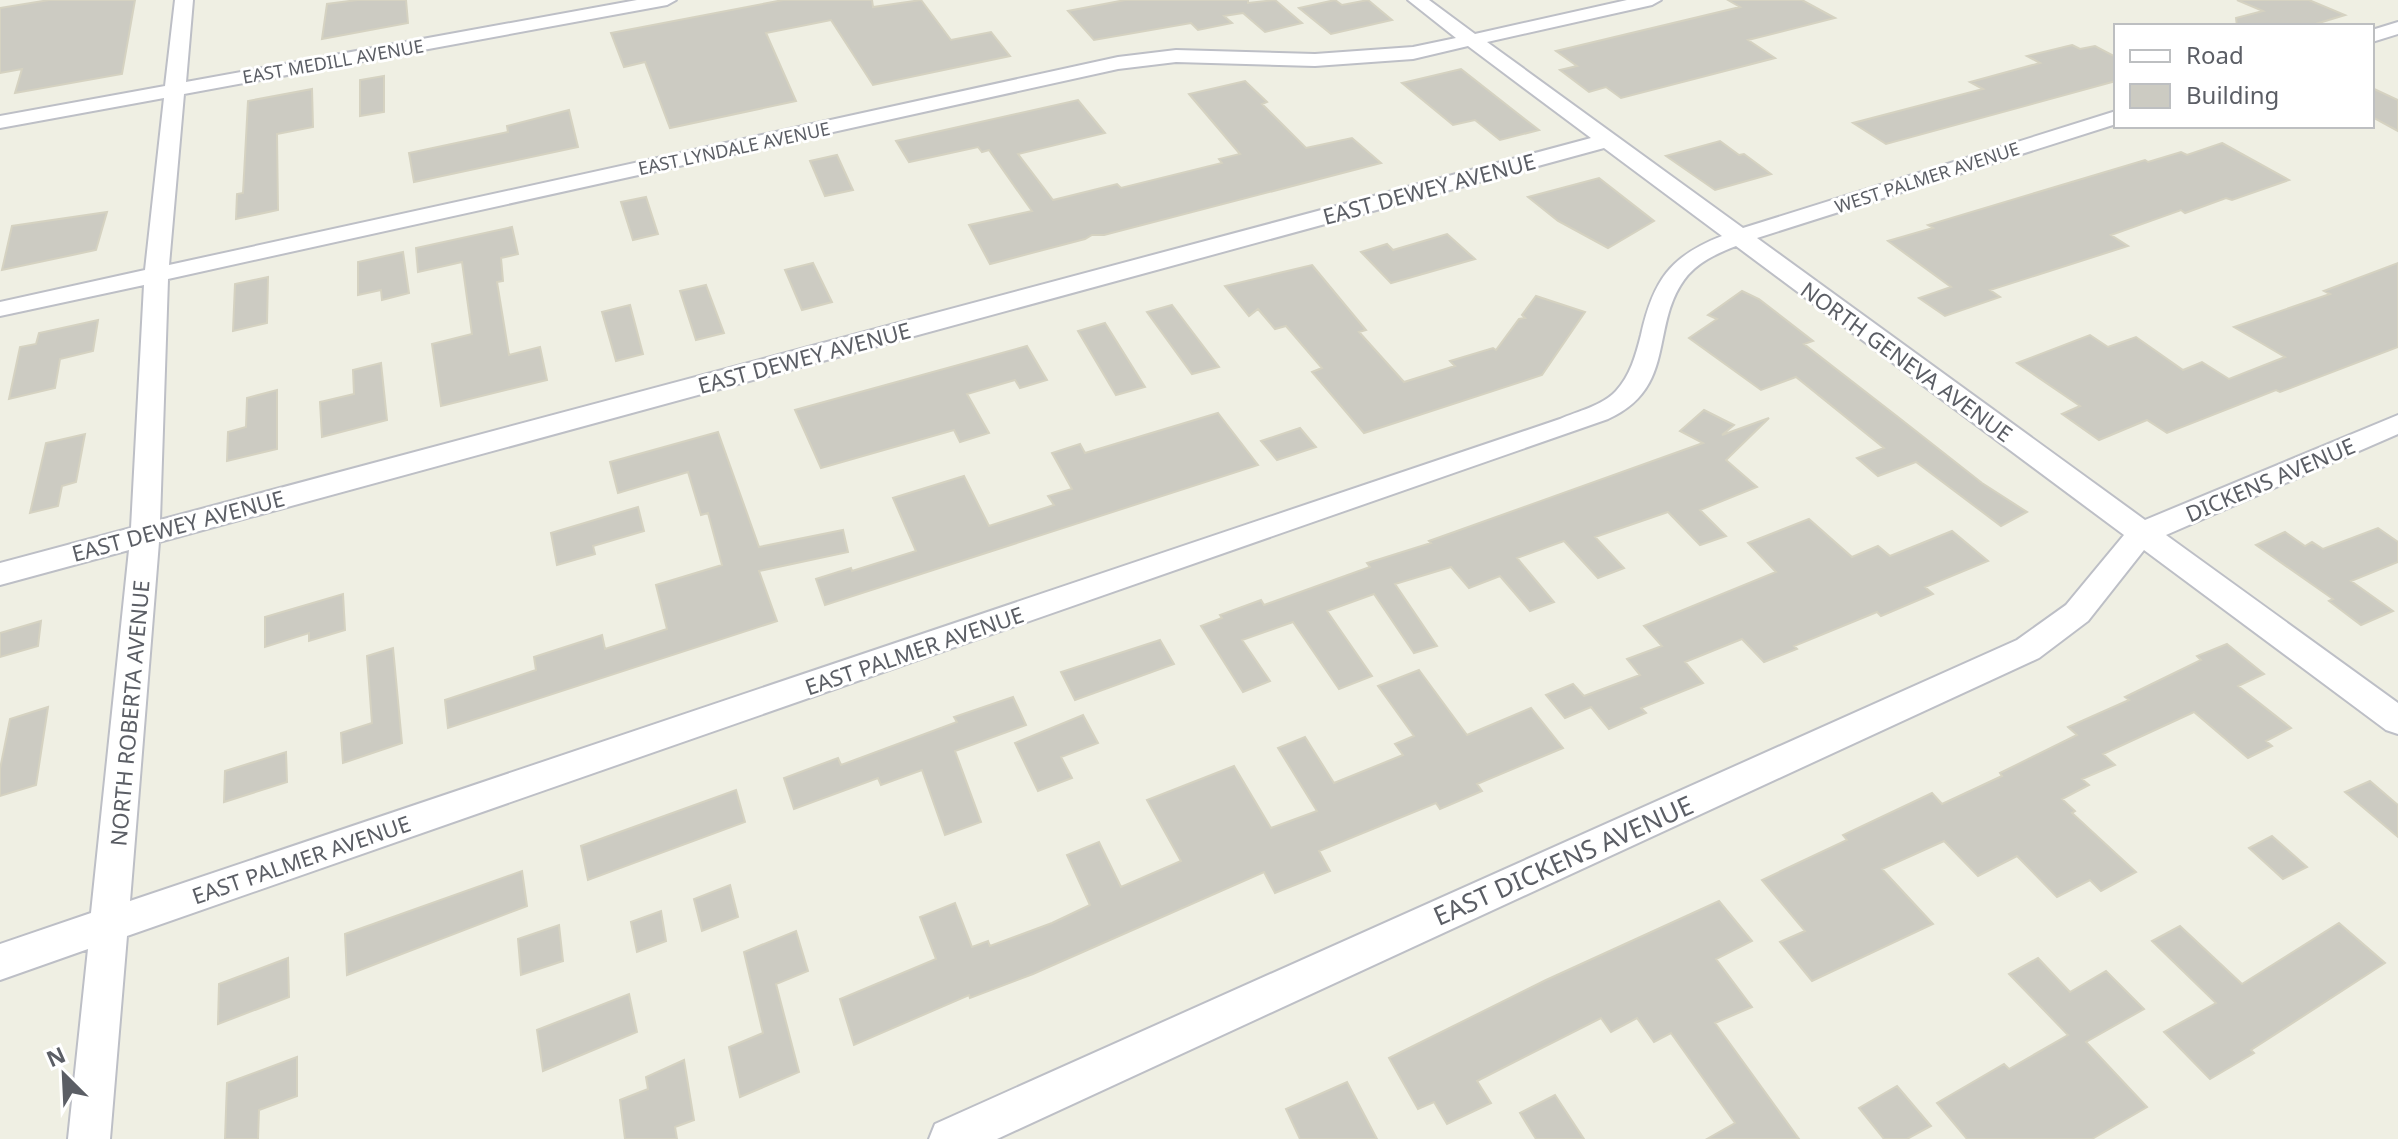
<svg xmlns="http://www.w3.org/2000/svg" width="2398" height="1139" viewBox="0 0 2398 1139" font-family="'Noto Sans',sans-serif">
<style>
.building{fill:#cccbc2;stroke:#d5d2c1;stroke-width:2}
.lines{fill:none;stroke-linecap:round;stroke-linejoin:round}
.minor-casing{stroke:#bdbfc6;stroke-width:4}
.minor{fill:#fff;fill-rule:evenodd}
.labels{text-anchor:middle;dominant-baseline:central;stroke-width:6;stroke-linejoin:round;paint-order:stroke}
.far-street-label{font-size:18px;fill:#5b5e65;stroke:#fff}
.street-label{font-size:22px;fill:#5b5e65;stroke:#fff}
.near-street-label{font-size:26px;fill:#5b5e65;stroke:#fff}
</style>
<rect width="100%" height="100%" fill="#efefe3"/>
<path class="building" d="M49 0H135L122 74 15 93 22 69 0 73V8Z
M357 0H406L408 23 322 39 327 4Z
M783 0H872L873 7 921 0 951 40 991 32 1010 56 873 85 831 20 766 33 796 101 670 128 645 62 624 67 611 33Z
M1125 0H1248V3L1275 0 1302 23 1265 32 1243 13 1224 16 1232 23 1198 30 1191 23 1094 40 1068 11Z
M1335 0 1342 5 1368 0 1392 20 1331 34 1299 8Z
M1728 0H1802L1835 18 1748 40 1775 58 1621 98 1606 87 1589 92 1560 70 1577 66 1556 51 1740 7Z
M2237 0H2309L2345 15 2309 26H2237L2236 18 2263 11Z
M2072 45 2080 49 2095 46 2116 57V81L1886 144 1853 123 1983 89 1970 82 2040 63 2027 56Z
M1461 69 1517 113 1539 130 1500 140 1475 120 1453 125 1402 83Z
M384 76V112L360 116V80Z
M1245 81 1267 102 1262 104 1306 148 1352 138 1381 163 1104 235H1092L1085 239 990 264 969 225 1032 211 989 150 982 152 978 147 909 162 896 141 1078 100 1105 133 1018 154 1053 200 1117 184 1121 188 1222 163 1219 159 1240 154 1189 94Z
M2372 88 2398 100V131L2372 117Z
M312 89 313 127 277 134 278 210 236 219 237 194 243 193 248 101Z
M569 110 578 147 414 182 409 153 508 132 507 126Z
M1720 141 1739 155 1744 154 1771 174 1715 190 1666 156Z
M2222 143 2289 180 2232 200 2226 198 2185 213 2181 210 2111 235 2128 246 1990 290 2000 297 1945 316 1919 298 1951 287 1888 241 1933 228 1928 225 2145 160 2148 162 2181 152 2187 155Z
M837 155 853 190 825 196 810 161Z
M1599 178 1654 221 1608 248 1558 221 1528 197Z
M646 197 658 234 633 240 621 202Z
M107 212 96 250 2 270 12 226Z
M512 227 518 254 501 258 503 281 497 282 509 355 540 347 547 380 441 406 432 344 472 334 462 262 418 272 416 248Z
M1447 234 1475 259 1391 283 1361 252 1387 244 1393 250Z
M403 252 409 293 382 300 381 290 358 295V262Z
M813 263 832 302 802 310 785 270Z
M2398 263V347L2280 392 2276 390 2167 433 2147 420 2099 440 2062 414 2080 406 2017 363 2090 335 2108 347 2136 337 2183 370 2202 362 2229 379 2285 357 2234 327 2330 294 2324 291Z
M1312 265 1366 330 1359 332 1404 382 1455 366 1450 361 1493 348 1496 350 1519 319 1525 318 1522 315 1536 296 1585 312 1542 375 1364 433 1312 372 1322 368 1286 326 1275 329 1258 309 1249 316 1225 286Z
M268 277 267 323 233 331 235 284Z
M706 285 724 333 696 340 680 291Z
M1742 291 1759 299 1813 341 1804 344 1898 417 1982 483 2027 512 2001 526 1916 462 1878 476 1857 458 1884 448 1796 377 1761 390 1689 338 1717 319 1708 315Z
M630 305 643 354 616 361 602 312Z
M1172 305 1219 367 1192 374 1147 312Z
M98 320 93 351 60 359 55 388 9 399 20 347 36 344 39 333Z
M1105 323 1145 387 1116 395 1078 331Z
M1027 346 1047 380 1020 388 1015 380 967 394 989 433 960 442 954 430 821 468 795 410Z
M381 363 387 420 322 437 320 402 354 394 353 370Z
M277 390V449L227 461 228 432 246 427 247 398Z
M1704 410 1734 425 1722 435 1769 418 1726 460 1757 487 1700 510 1726 536 1700 545 1668 512 1595 537 1624 568 1598 578 1564 541 1517 558 1554 602 1530 611 1500 576 1469 588 1451 567 1395 584 1437 646 1414 653 1374 594 1327 611 1372 676 1339 689 1293 622 1242 640 1270 681 1243 692 1201 626 1222 618 1220 615 1261 600 1264 605 1370 567 1367 563 1431 543 1429 541 1703 443 1680 431Z
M1218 413 1258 465 825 605 816 579 851 568 852 571 916 551 893 498 964 476 989 526 1054 505 1048 496 1072 489 1052 453 1080 444 1085 453Z
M1300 428 1316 447 1277 460 1261 441Z
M718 432 759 547 843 530 848 552 759 571 777 621 448 728 445 700 536 670 534 657 602 635 605 649 667 629 656 585 722 565 708 513 701 515 688 472 618 493 610 462Z
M85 434 76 482 62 486 58 506 30 513 46 443Z
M638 507 644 531 593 546 595 554 557 565 551 533Z
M1809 519 1852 557 1878 546 1890 556 1952 531 1988 561 1925 587 1933 594 1881 616 1877 612 1794 646 1797 649 1764 662 1742 639 1685 662 1703 683 1641 708 1646 713 1609 729 1591 707 1565 718 1546 695 1573 684 1584 696 1640 675 1627 659 1662 646 1644 626 1776 572 1748 543Z
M2378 528 2398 542V562L2351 581 2393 611 2361 625 2329 601 2333 599 2256 545 2285 532 2305 546 2312 542 2323 549Z
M343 594 345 630 309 641V633L265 647V617Z
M41 621 38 646 0 657V633Z
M1160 640 1174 664 1075 700 1061 672Z
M2227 644 2264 674 2238 686 2291 728 2266 741 2272 746 2248 758 2194 712 2103 754 2115 765 2082 779 2089 785 2062 799 2075 811 2072 813 2136 872 2101 891 2090 880 2057 897 2017 856 1978 876 1944 841 1882 869 1933 924 1812 981 1780 942 1805 931 1762 880 1847 840 1843 835 1932 793 1942 804 2002 776 2000 773 2077 735 2068 727 2129 700 2125 697 2201 660 2197 656Z
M393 648 402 743 343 763 341 733 372 723 367 656Z
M1419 670 1467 735 1531 708 1563 748 1477 784 1482 791 1440 809 1436 803 1319 851 1330 871 1275 893 1264 872 1033 974 970 998 969 995 854 1045 840 999 936 959 920 917 955 903 972 947 988 941 990 946 1052 923 1090 905 1067 855 1099 842 1121 887 1181 861 1147 800 1234 766 1271 828 1317 811 1278 748 1305 737 1334 783 1403 755 1395 744 1414 736 1378 686Z
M1013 697 1026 725 955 751 981 822 945 835 922 770 881 785 878 778 794 809 784 778 838 758 841 765 957 722 954 717Z
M48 707 36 785 0 796V769L10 719Z
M1083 715 1098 743 1061 757 1072 778 1038 791 1015 743Z
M286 752 287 782 224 802 225 771Z
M2370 781 2398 805V837L2345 792Z
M736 790 745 822 588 880 581 846Z
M2272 836 2307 867 2283 879 2249 848Z
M522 871 527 906 347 975 345 934Z
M730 885 738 917 702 931 694 899Z
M1719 901 1752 941 1716 959 1752 1007 1715 1023 1799 1139H1707L1735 1123 1671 1033 1654 1042 1637 1018 1611 1032 1601 1018 1477 1081 1491 1103 1447 1124 1434 1102 1418 1109 1389 1058 1546 980Z
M661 911 666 941 637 952 631 922Z
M2339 923 2385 963 2251 1050 2254 1053 2210 1079 2164 1032 2216 1003 2152 941 2180 926 2242 984Z
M559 925 563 961 521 975 518 939Z
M796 931 808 971 776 984 799 1072 740 1097 729 1047 763 1033 744 952Z
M288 958 289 997 218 1024 219 984Z
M2038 958 2070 992 2106 971 2144 1009 2086 1042 2147 1107 2092 1139H1967L1937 1103 2004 1064 2009 1069 2068 1035 2009 974Z
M629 994 637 1032 543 1071 537 1030Z
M297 1057V1096L259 1110 258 1139H225L227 1083Z
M684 1060 694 1120 675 1127 677 1139H625L620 1100 648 1089 646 1077Z
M1347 1082 1377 1139H1300L1286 1109Z
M1897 1086 1931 1126 1907 1139H1884L1859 1108Z
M1555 1095 1584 1139H1536L1520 1113Z"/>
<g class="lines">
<g class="minor-casing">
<path id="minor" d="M175 0H193L186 82 637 0H676L667 5 184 94 169 265 1118 57 1176 50 1315 54 1413 47 1456 38 1408 0H1429L1475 34 1627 0H1661L1652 5 1487 42 1743 228 2116 111V124L1757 238 2145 520 2398 415V434L2166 535 2398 703V734L2386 730 2144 550 2088 621 2039 658 997 1139H929L935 1124 2017 640 2066 605 2124 535 1736 246C1716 254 1697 262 1684 280 1650 327 1677 388 1608 419L127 936 110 1139H68L88 949 0 980V944L91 913 129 550 0 585V563L131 528 144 285 0 316V302L145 270 164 98 0 128V116L165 86ZM1468 46 1591 138 160 520 168 279 1118 69 1176 62 1315 66 1413 59ZM1604 148 1722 236C1670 256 1653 281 1641 335 1636 355 1630 376 1616 391 1602 406 1578 411 1560 419L130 901 159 542Z
M2398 22V34L2372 42V30Z"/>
</g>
<use href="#minor" class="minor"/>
</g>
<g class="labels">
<g class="far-street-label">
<text transform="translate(333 61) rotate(-10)">EAST MEDILL AVENUE</text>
<text transform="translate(734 148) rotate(-12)">EAST LYNDALE AVENUE</text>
<text transform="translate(1927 177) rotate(-18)">WEST PALMER AVENUE</text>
</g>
<g class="street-label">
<text transform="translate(1429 188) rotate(-15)">EAST DEWEY AVENUE</text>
<text transform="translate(804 357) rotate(-15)">EAST DEWEY AVENUE</text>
<text transform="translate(1907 361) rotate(36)">NORTH GENEVA AVENUE</text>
<text transform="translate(2270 479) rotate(-23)">DICKENS AVENUE</text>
<text transform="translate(178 525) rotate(-15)">EAST DEWEY AVENUE</text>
<text transform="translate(914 650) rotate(-19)">EAST PALMER AVENUE</text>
<text transform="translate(129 713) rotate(-85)">NORTH ROBERTA AVENUE</text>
<text transform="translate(301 859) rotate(-19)">EAST PALMER AVENUE</text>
</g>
<g class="near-street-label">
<text transform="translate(1563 860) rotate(-24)">EAST DICKENS AVENUE</text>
</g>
</g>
<rect x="2114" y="24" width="260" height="104" fill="#ffffff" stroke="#bdbfc1" stroke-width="2"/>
<rect x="2130" y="50" width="40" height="12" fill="#ffffff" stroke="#bdbfc1" stroke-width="2"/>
<text x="2186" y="64" font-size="24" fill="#5b5e65">Road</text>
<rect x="2130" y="84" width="40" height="24" fill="#cccbc2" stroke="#bdbfc1" stroke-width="2"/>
<text x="2186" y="104" font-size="24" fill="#5b5e65">Building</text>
<g transform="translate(64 1075) rotate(336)" stroke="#ffffff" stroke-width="6" paint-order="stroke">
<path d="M0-6L14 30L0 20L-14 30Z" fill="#5b5e65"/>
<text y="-12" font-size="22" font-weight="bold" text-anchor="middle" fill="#5b5e65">N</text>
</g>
</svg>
